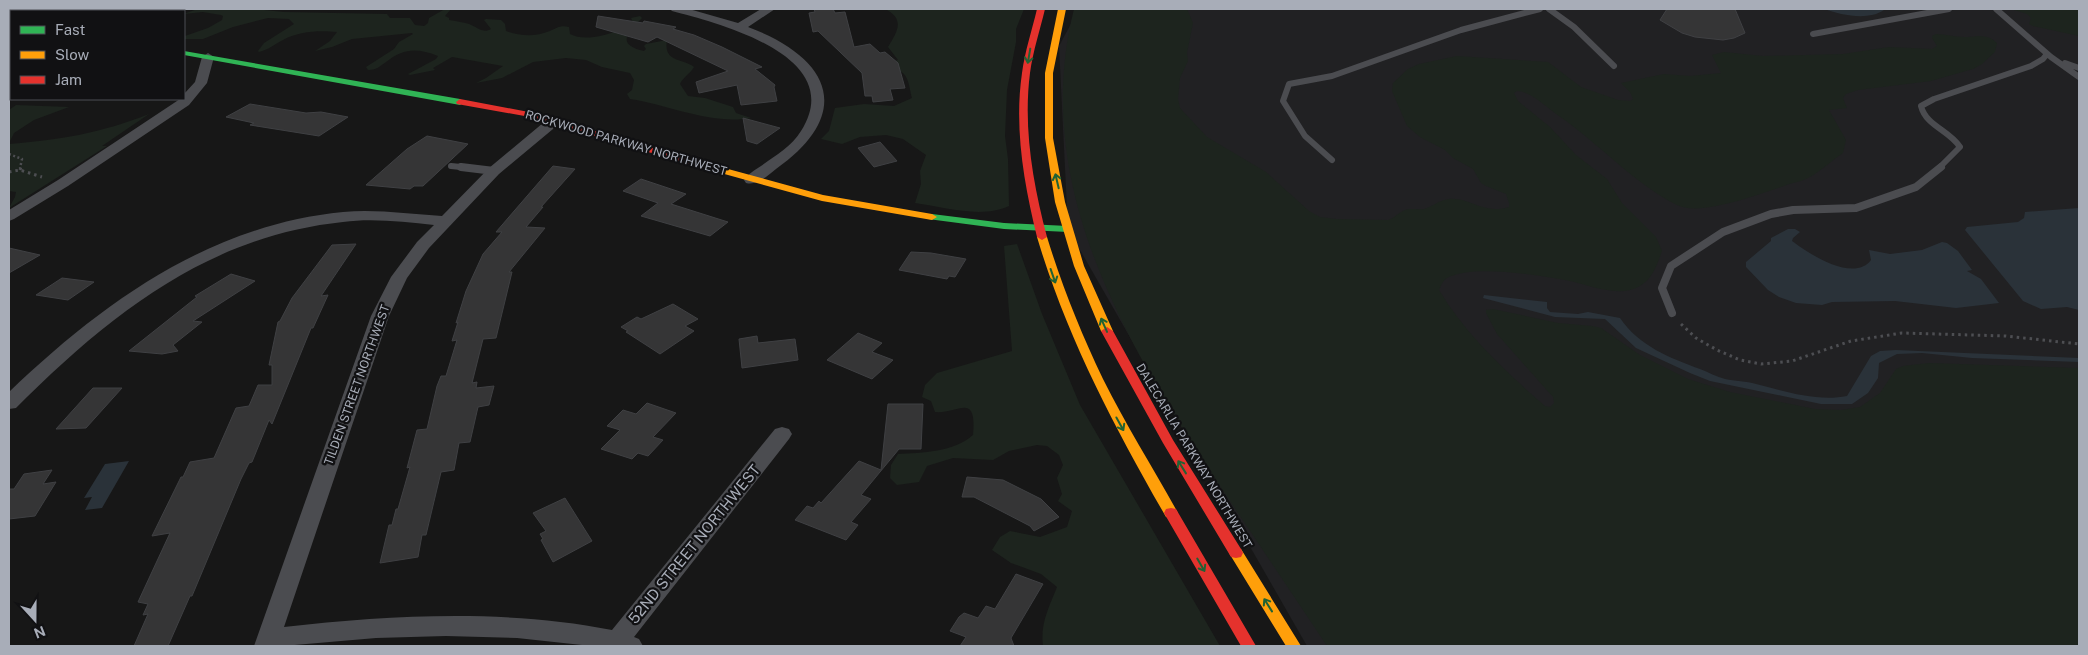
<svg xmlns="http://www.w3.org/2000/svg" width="2088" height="655" viewBox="0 0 2088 655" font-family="'Public Sans',sans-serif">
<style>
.built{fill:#212123}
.green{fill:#1d241e}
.water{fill:#2a3239}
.building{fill:#353536;stroke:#3f4043}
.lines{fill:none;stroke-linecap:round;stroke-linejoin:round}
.path-far1{stroke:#4d4e52;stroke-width:2.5;stroke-dasharray:2 2.5;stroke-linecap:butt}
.path{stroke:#4d4e52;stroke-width:3;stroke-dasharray:2.5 4;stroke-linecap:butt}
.lane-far1{stroke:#4b4c50;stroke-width:6}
.lane{stroke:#4b4c50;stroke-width:8}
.street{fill:#4b4c50;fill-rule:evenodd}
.fast{fill:#30b455;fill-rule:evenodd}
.slow{fill:#ff9f0a;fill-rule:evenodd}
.jam{fill:#e5322d;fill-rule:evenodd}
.oneway{stroke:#206234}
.labels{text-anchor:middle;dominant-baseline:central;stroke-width:4.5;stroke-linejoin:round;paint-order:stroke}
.street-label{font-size:12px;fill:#a8adb8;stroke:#111113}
.near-street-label{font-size:15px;fill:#a8adb8;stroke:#111113}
</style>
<rect width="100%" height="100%" fill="#171717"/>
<path class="built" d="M1079 9H2079V646H1307L1068 229 1059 46Z"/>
<path class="green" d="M197 9H253L284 12 387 14 390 18H410L415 25 424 26 428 23 429 18 445 9H451L445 16 449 18V20C455 21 463 22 469 24 477 27 483 34 491 29L484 20 486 19 501 20 505 24 506 31C520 36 535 37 550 31 557 28 560 25 569 27L570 34C586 43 619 33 633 22L631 18 640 16 642 18C628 32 615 44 644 51L646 49 644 46 646 44 667 40C663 63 683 58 694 67 690 74 683 77 680 84L688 96 705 98 733 107 736 113 751 118C711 125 669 105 630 99L627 94 632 90 634 80 630 73 602 67 586 60 566 58 533 62 502 78 476 83 486 78 503 66 452 57 433 68 435 70 410 75 408 74 410 73 436 59 438 56C417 48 404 48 386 62 379 67 376 70 368 70L366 67 394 49 399 42 413 34 412 33 352 39 332 47 315 51 330 41 337 32C321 30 298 31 283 40 275 44 268 50 259 52L258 51 264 43 294 24 289 19 268 18 233 27 203 39H185V36L208 28 222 20 223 16 221 15 203 12 184 14Z
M885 9H1024L1016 29V42L1007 90 1005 136 1008 159 1009 206C981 219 945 207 915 203L921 184 920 171 926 155 903 139 886 135 860 137 842 144 821 139 829 131 835 108 864 104 894 106 912 98C909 87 909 73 897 70L865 76 860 72 863 70 898 60 888 47C898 31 905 19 885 9Z
M1074 9H1187L1193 23 1187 53 1188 61 1180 78 1178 99 1180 108 1207 137 1266 172 1309 211 1320 217 1336 219 1388 220C1395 218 1399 212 1405 210 1410 208 1418 210 1424 209 1432 207 1439 200 1449 199 1470 197 1482 215 1509 207V203L1506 194 1486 186 1481 183 1473 169 1453 158 1445 150 1420 137 1407 126 1392 91 1393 83 1408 69 1419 64 1457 56 1548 62 1581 87 1618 100 1630 101 1633 99 1630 92 1621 83 1664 74 1690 76 1721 73 1712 55 1724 52 1763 56 1843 54 1889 47 1932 49 1937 46 1932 38V36L1936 34C1945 34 1954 37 1964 37 1976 37 1988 33 1997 43L1995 52 1982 64 1973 69 1931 81 1858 90 1846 94 1843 98 1847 108 1829 110 1846 140 1843 153C1831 161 1819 173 1806 179 1799 182 1791 183 1784 186 1760 194 1700 217 1677 205 1636 185 1597 142 1559 116 1547 108 1531 91 1517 91L1514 93 1518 101 1550 127 1576 155 1607 179 1622 203 1656 237 1662 251C1657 265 1653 278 1640 286 1618 299 1588 284 1565 280 1537 275 1472 264 1447 278 1443 280 1441 286 1439 290 1466 335 1506 372 1545 406L1550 407 1554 403 1553 397 1497 334 1486 313V310L1493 309 1558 323 1592 326 1601 328 1640 355 1688 379 1730 392 1815 409 1841 410 1860 407 1880 393 1896 369 1903 366 1929 363 2079 368V646H1327C1293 595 1258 543 1224 492 1129 349 1029 187 1074 9Z
M2011 9H2079V36L2033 26 2029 24 2031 18 2027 14Z
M16 105 69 107 34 120 14 133 9 143V110Z
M149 114 102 146H107L9 208 15 197 16 192 9 191V144C60 140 101 133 149 114Z
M1017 244 1042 314 1080 405 1220 646H1043C1040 624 1049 607 1057 587L1041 574 1011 563 992 550 1000 537 1010 531 1040 537 1067 527 1072 511 1058 501 1062 494 1057 478 1063 465 1059 455 1047 446 1037 445 1009 451 993 460 953 458 927 466 919 482 897 485 890 478 891 465 898 454C922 453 954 452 973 435 977 391 958 414 935 412L931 401 922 397 925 385 937 373 1012 351 1004 246Z"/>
<path class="water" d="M1824 9H1884V10C1868 21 1841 15 1824 9Z
M2079 208V310L2067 307 2041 309 2023 301 1965 230 1967 227 2018 222 2024 218 2025 212Z
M1788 229H1795L1800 232 1793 238 1792 241C1809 254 1854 283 1871 260L1869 250 1890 254 1922 250 1942 242 1947 243 1958 251 1972 270 1967 271 1981 279 1999 303 1956 308 1895 301 1832 302 1822 305 1796 303 1779 297 1768 290 1746 267V262L1771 241V238Z
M1484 295 1547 302V308L1550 312 1578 314 1588 312 1620 318C1639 346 1670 358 1700 369 1708 372 1717 377 1725 379 1735 381 1746 381 1756 384 1784 391 1817 402 1847 396L1871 356 1880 351 1896 350 2079 358V362L1972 358 1922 353 1897 354 1879 363 1878 378 1868 393 1852 404H1821L1710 381 1690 373 1636 348 1605 319 1555 317 1483 298Z
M129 461 102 508 85 510 92 497 84 498 105 464Z"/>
<path class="building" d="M814 9H833L835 13 845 12 854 47 870 44 880 53 885 52 898 63 905 88 890 89 893 100 873 102 872 96H865L862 73 818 31 813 32 809 13 815 12Z
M1667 9H1735L1745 33 1734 38 1723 40 1695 37 1682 33 1660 20Z
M598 16 643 23 644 21 676 27 673 29 694 35 722 47 762 67 755 69 775 85 774 87 777 101 741 105 737 85 699 93 696 82 728 71 657 37 648 42 596 27Z
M250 104 306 113 321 112 348 117 319 136 250 125 254 123 226 117Z
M743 118 780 128 757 144 747 141Z
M427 136 468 144 423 186H414L410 189 366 185 407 149Z
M880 142 897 161 874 167 858 148Z
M553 166 575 169 541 207H543L526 227 545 228 509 272H512L496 338 483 339 472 383 477 382 476 388 494 386 489 405 478 407 470 442 459 443 454 470 441 472 426 535H422L418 557 380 563 389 525H392L396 509H398L410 467 407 468 417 430 427 429 437 386 441 376H446L457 340 452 341 458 322 456 323 466 291 483 254 502 232H496Z
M641 179 686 194 671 204 728 222 710 236 641 216 658 203 623 191Z
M356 244 321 296 328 295 313 328H311L272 424 269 420 252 462 249 463 241 479 192 596H190L168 646H134L148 614 143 615 148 604 138 602 170 533 152 536 181 477H183L190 462 214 458 236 408 249 406 258 385H272V365H269L278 322 280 321 292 298 332 245Z
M9 248 40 255 9 273Z
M911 252 931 253 966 259 955 277 949 276 947 279 899 270Z
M231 274 255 281 193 321 202 322 173 345 178 351 162 354 129 351 197 297 195 296Z
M62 278 94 282 68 300 36 295Z
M673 304 698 319 685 326 694 331 660 354 626 332 628 331 621 327 637 317 641 319Z
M858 333 882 343 872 352 893 360 872 379 827 360Z
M757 336 758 343 795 339 798 360 742 368 739 339Z
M93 388H122L86 428 56 429Z
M647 403 676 413 653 437 663 440 648 456 638 453 632 459 601 449 620 430 607 426 623 410 636 414Z
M888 404H923L921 449H899L861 495 871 499 851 522 858 525 846 540 795 520 807 506 813 508 819 501 821 503 859 461 881 470Z
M52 470 43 484 56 482 35 516 9 519V489H14L24 474Z
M967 477 1003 480 1041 499 1059 517 1034 531 1030 526 974 497H962Z
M565 498 592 541 553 562 541 540 543 539 540 534 546 531 533 513Z
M1016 574 1043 584 1011 638 1014 646H960L966 637 950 631 959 617 964 613 978 618 986 606 995 609Z"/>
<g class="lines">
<path class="path-far1" d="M9 154 22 159 20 168"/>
<path class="path" d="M20 170 21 167
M9 172 20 170 42 177
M1681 324 1696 338 1717 350 1740 360 1761 364 1792 361 1851 341 1902 333 2006 336 2079 344"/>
<path class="lane-far1" d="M1549 9 1574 27 1614 66
M1996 9 2051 57 2079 77
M1813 34 1949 9
M2065 63 2079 68
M1332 160 1305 136 1283 101 1289 84 1332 76 1461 30 1540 9
M451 166 471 168
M1939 168 1960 147C1949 130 1926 126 1921 106L1934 99 2031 66 2043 59 2047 54"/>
<path class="lane" d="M461 167 494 171
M1672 313 1662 288 1671 266 1723 232 1771 214 1793 210 1856 208 1916 187 1941 167"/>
<path class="street" d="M56 9H69L71 11H58Z
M670 9H689L738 23 761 9H775L748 27C831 58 855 113 776 169 767 176 757 186 746 183L744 180C748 174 755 170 761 166 775 156 792 146 801 131 848 57 722 24 672 11Z
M208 53 214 57 207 83 189 105 68 186 14 219 9 221V210L58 180 180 99H184V94L195 82 202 57Z
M554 117 559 118 561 121 559 124 499 174 429 248 407 278 389 316 284 627C392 615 505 609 612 630L775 429 782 427 789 429 792 434 789 439 634 637 639 639 643 646H591L517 638 446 636 376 638 283 646H254L371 316 391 277 417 242 434 225C404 222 373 218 343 222 208 236 109 315 16 408L9 409V392C103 302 210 225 343 212 376 209 409 214 442 216L489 168 549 118Z"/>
<path class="fast" d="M184 51 460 99 464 102 460 105 184 55Z
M932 214 1004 223 1068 226 1073 229 1068 232 1004 229 928 219 927 217 928 215Z"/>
<path class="slow" d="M1058 9H1066L1053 73V138L1065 202 1084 266 1113 331 1107 335 1101 331 1074 266 1055 202 1045 138V73Z
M695 160 823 195 932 214 937 217 932 220 822 201 692 165V161Z
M1042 234 1047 237C1062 286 1081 333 1103 379 1126 425 1153 468 1178 513L1176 517 1171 518 1166 517C1114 426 1067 338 1037 237Z
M1236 548 1241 549 1301 646H1286L1229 553 1231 549Z"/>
<path class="jam" d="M1037 9H1045C1040 30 1033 51 1030 73 1023 128 1033 184 1047 237L1042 240 1037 237C1024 184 1014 128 1022 73 1025 51 1032 30 1037 9Z
M460 99 534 113 698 161 700 163 695 166 692 165 530 117 457 104 456 102Z
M1107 327 1113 331 1173 440 1241 549 1243 553 1241 557 1236 558 1231 557 1163 443 1101 331Z
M1171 508 1176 509 1256 646H1241L1164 513 1166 509Z"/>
</g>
<defs><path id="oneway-shaft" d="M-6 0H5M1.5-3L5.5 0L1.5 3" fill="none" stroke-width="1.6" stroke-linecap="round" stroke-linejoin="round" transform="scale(1.25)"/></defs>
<g class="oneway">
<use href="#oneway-shaft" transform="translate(1029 56) rotate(100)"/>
<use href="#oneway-shaft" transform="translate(1057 181) rotate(-103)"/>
<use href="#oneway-shaft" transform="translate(1053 276) rotate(71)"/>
<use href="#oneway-shaft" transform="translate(1104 325) rotate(-114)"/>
<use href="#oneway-shaft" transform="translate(1120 424) rotate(61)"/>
<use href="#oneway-shaft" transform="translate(1182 467) rotate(-122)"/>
<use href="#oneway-shaft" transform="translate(1201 565) rotate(60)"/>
<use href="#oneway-shaft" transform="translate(1268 605) rotate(-122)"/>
</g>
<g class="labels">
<g class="street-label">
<text transform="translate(626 143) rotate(16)">ROCKWOOD PARKWAY NORTHWEST</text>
<text transform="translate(357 385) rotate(-70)">TILDEN STREET NORTHWEST</text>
<text transform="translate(1194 456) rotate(59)">DALECARLIA PARKWAY NORTHWEST</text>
</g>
<g class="near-street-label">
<text transform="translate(694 544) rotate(-51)">52ND STREET NORTHWEST</text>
</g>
</g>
<rect width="2088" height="655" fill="none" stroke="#a8adb8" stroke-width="20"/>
<rect x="10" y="10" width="175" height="90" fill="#111113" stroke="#4d4f55"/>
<rect x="20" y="26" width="25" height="8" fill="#30b455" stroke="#4d4f55"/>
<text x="55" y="35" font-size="15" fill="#a8adb8">Fast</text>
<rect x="20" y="51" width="25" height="8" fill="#ff9f0a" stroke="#4d4f55"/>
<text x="55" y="60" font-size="15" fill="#a8adb8">Slow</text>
<rect x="20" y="76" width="25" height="8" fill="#e5322d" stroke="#4d4f55"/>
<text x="55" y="85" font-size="15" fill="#a8adb8">Jam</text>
<g transform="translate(35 620) rotate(159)" stroke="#111113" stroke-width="4" paint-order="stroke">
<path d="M0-4L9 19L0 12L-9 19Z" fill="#a8adb8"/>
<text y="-8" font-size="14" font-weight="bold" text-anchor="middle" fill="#a8adb8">N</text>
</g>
</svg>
